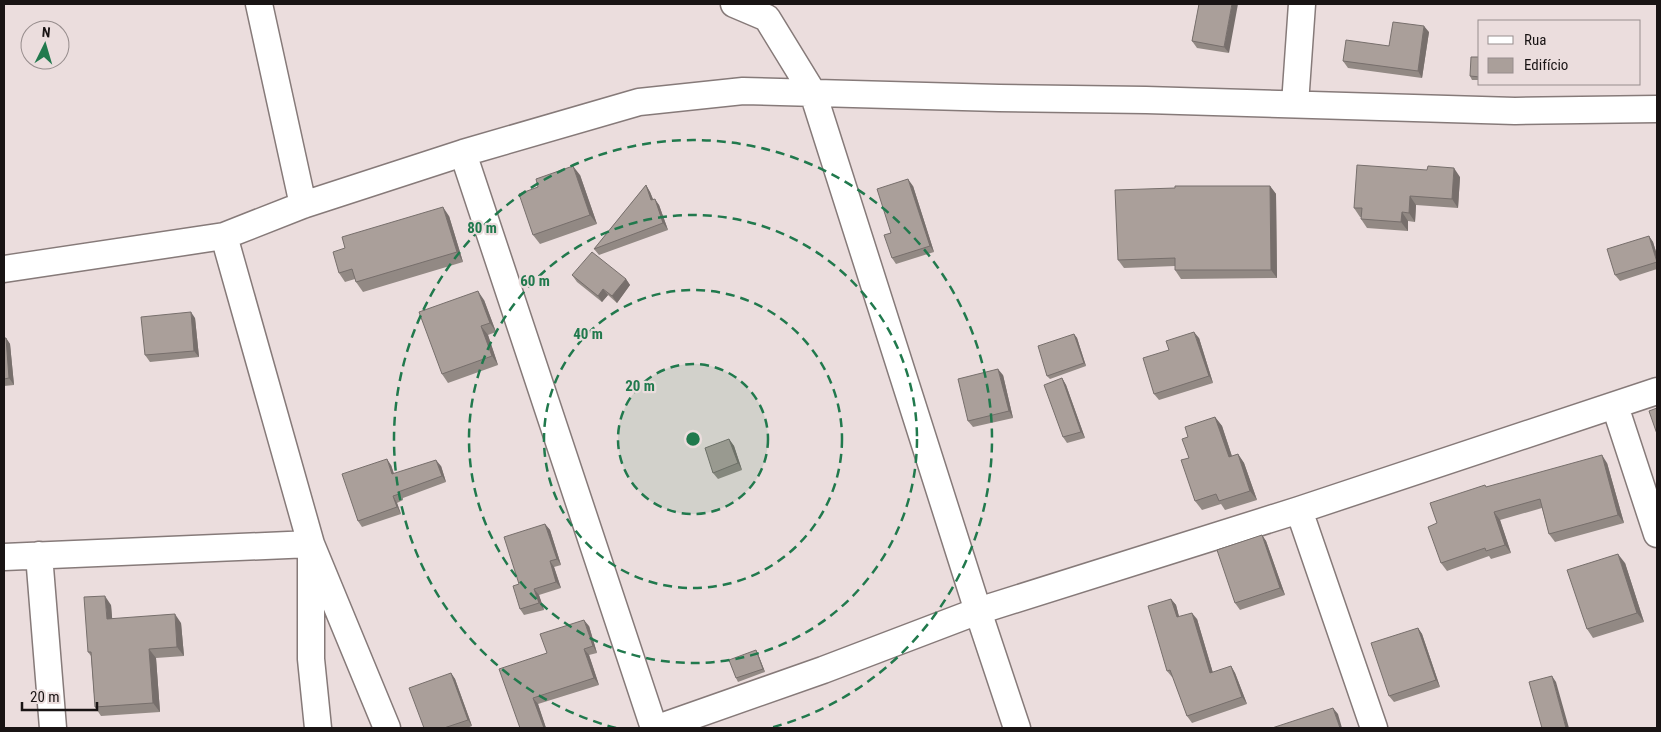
<svg xmlns="http://www.w3.org/2000/svg" width="1661" height="732" viewBox="0 0 1661 732" font-family="'Roboto Condensed',sans-serif">
<style>
.lines{fill:none;stroke-linecap:round;stroke-linejoin:round}
.minor-casing{stroke:#867a79;stroke-width:29}
.minor{stroke:#fff;stroke-width:26}
.wall{fill:#928984}
.shaded-wall{fill:#776f6c}
.building{fill:#aa9f9a;stroke:#776f6c}
.ring{fill:none;stroke:#21794d;stroke-width:2.5;stroke-dasharray:9 6}
.centre{fill:#21794d;stroke:#ebdddd;stroke-width:2.5}
.ring-label{font-size:15px;text-anchor:middle;font-weight:bold;fill:#21794d;stroke:#ebdddd;stroke-width:4.5;stroke-linejoin:round;paint-order:stroke}
</style>
<rect width="100%" height="100%" fill="#ebdddd"/>
<g class="lines">
<g class="minor-casing">
<path id="minor" d="M259 4 303 205
M734 4 767 18 813 93 978 611 1017 728
M1295 104 1302 4
M463 153 654 728
M224 236 311 544 387 728
M4 269 224 236 303 205 463 153 639 102 743 91 999 98 1146 100 1515 111 1657 109
M1615 406 1657 534
M1299 510 1374 728
M39 555 53 728
M4 557 311 544V659L318 728
M658 728 823 670 978 611 1299 510 1657 391"/>
</g>
<use href="#minor" class="minor"/>
</g>
<path class="wall" d="M1199 4 1229 53 1197 48 1192 41Z
M1429 32 1422 78 1348 68 1343 61Z
M1480 57V80H1472L1470 76Z
M580 175 597 224 540 244 533 235Z
M1460 177 1458 208 1416 205 1415 222 1408 221V231L1367 228 1361 219V217H1360L1354 208Z
M646 185 650 192 653 199 659 205 668 230 599 255 594 249Z
M913 186 934 252 896 264 892 258 891 233Z
M1270 186 1276 194 1277 278 1181 279 1175 270V266L1124 268 1118 260Z
M449 216 463 262 363 292 356 282 355 279 345 282 339 273Z
M1649 236 1653 242 1657 255V269L1620 281 1615 275Z
M572 275 626 279 630 285 617 303 608 295 602 302 577 282Z
M484 300 496 332 488 335 498 365 448 383 442 374Z
M195 318 199 357 150 362 145 355Z
M1074 334 1077 338 1086 366 1050 379 1047 376Z
M4 338H6L10 344 14 385 4 386Z
M1199 338 1213 383 1159 400 1154 394 1169 350Z
M1003 375 1013 418 973 427 968 421Z
M1062 378 1066 385 1085 438 1067 443 1063 437Z
M1215 417 1222 426 1232 456 1238 454 1244 463 1257 500 1225 510 1221 504 1202 510 1195 501 1189 458 1188 437Z
M729 439 734 446 742 470 718 479 713 473Z
M1607 463 1624 523 1555 542 1549 534 1542 508 1500 520 1511 553 1491 559 1489 556 1447 571 1441 563 1437 523 1486 487Z
M391 465 394 474 441 466 446 482 403 498V500L397 503 401 514 362 527 358 521Z
M545 524 550 530 561 565 554 567 561 588 539 595 544 610 524 615 520 609 519 584Z
M1262 535 1266 541 1285 595 1240 610 1235 603Z
M1625 563 1644 622 1593 638 1587 629Z
M1171 599 1176 605 1179 617 1197 619 1213 673 1231 666 1235 673 1247 704 1192 723 1187 716 1173 677H1172L1167 671Z
M111 605 112 619 181 623 184 656 156 658 160 712 101 716 95 707 91 656 88 652Z
M589 626 597 653 589 655 599 685 538 704 546 728H520L547 653Z
M1418 628 1422 634 1440 687 1394 702 1389 696Z
M758 654 765 672 738 682 736 678Z
M451 673 455 679 472 726 467 728H424Z"/>
<path class="shaded-wall" d="M1232 4H1238L1229 53 1224 47Z
M1424 26 1429 32 1422 78 1418 71Z
M573 166 580 175 597 224 590 215Z
M1454 168 1460 177 1458 208 1452 199Z
M908 179 913 186 934 252 930 246Z
M646 185 650 192 656 207 651 200Z
M1270 186 1276 194 1277 278 1271 270Z
M1410 196 1416 205 1415 222 1409 213Z
M655 199 659 205 668 230 663 223Z
M443 207 449 216 463 262 457 252Z
M1402 212 1408 221V231L1401 222Z
M1649 236 1653 242 1657 255V262Z
M626 279 630 285 617 303 612 296Z
M603 289 608 295 602 302 598 296Z
M478 291 484 300 496 332 490 323Z
M191 312 195 318 199 357 194 351Z
M481 326 488 335 498 365 492 356Z
M1194 332 1199 338 1213 383 1209 376Z
M1074 334 1077 338 1086 366 1084 363Z
M6 338 10 344 14 385 9 378Z
M998 369 1003 375 1013 418 1009 411Z
M1062 378 1066 385 1085 438 1081 432Z
M1215 417 1222 426 1235 466 1229 457Z
M729 439 734 446 742 470 738 463Z
M1238 454 1244 463 1257 500 1250 491Z
M1602 455 1607 463 1624 523 1618 515Z
M387 459 391 465 396 480 392 474Z
M436 460 441 466 446 482 442 476Z
M393 496 397 503 401 514 397 507Z
M1494 512 1500 520 1511 553 1505 545Z
M545 524 550 530 561 565 557 559Z
M1262 535 1266 541 1285 595 1280 588Z
M1618 554 1625 563 1644 622 1637 613Z
M550 561 554 567 561 588 556 582Z
M534 589 539 595 544 610 539 603Z
M105 596 111 605 113 628 107 619Z
M1171 599 1176 605 1181 624 1177 617Z
M1192 613 1197 619 1215 680 1210 673Z
M175 614 181 623 184 656 177 647Z
M584 620 589 626 597 653 593 646Z
M1418 628 1422 634 1440 687 1436 680Z
M149 649 156 658 160 712 153 703Z
M584 649 589 655 599 685 594 678Z
M756 650 758 654 765 672 763 669Z
M1231 666 1235 673 1247 704 1242 697Z
M451 673 455 679 472 726 468 720Z
M1552 676 1556 682 1569 728H1566Z
M533 698 538 704 546 728H544Z
M1333 708 1338 714 1342 728H1340Z"/>
<path class="building" d="M1199 4H1232L1224 47 1192 41Z
M1393 22 1424 26 1418 71 1343 61 1346 40 1389 46Z
M1471 57H1480V77L1470 76Z
M1357 165 1427 170 1428 166 1454 168 1452 199 1410 196 1409 213 1402 212 1401 222 1361 219 1362 208H1354Z
M573 166 590 215 533 235 519 194 538 187 536 179Z
M908 179 930 246 892 258 884 235 891 233 877 189Z
M646 185 651 200 655 199 663 223 594 249Z
M1175 186H1270L1271 270H1175V258L1118 260 1115 190 1175 188Z
M443 207 457 252 356 282 352 269 339 273 333 252 345 248 342 237Z
M1649 236 1657 262 1615 275 1607 249Z
M592 252 626 279 612 296 603 289 598 296 572 275Z
M478 291 490 323 481 326 492 356 442 374 419 312Z
M191 312 194 351 145 355 141 317Z
M1194 332 1209 376 1154 394 1143 358 1169 350 1166 341Z
M1074 334 1084 363 1047 376 1038 346Z
M4 338H6L9 378 4 379Z
M998 369 1009 411 968 421 958 379Z
M1062 378 1081 432 1063 437 1044 385Z
M1657 408V434L1649 411Z
M1215 417 1229 457 1238 454 1250 491 1219 501 1216 494 1195 501 1181 460 1189 458 1182 439 1188 437 1185 427Z
M729 439 738 463 713 473 705 448Z
M1602 455 1618 515 1549 534 1540 499 1494 512 1505 545 1486 551 1485 548 1441 563 1428 527 1437 523 1430 503 1485 485 1486 487Z
M387 459 392 474 436 460 442 476 398 492 399 494 393 496 397 507 358 521 342 474Z
M545 524 557 559 550 561 556 582 534 589 539 603 520 609 513 586 519 584 504 537Z
M1262 535 1280 588 1235 603 1217 550Z
M1618 554 1637 613 1587 629 1567 570Z
M105 596 107 619 175 614 177 647 149 649 153 703 95 707 91 652H88L84 597Z
M1171 599 1177 617 1192 613 1210 673 1231 666 1242 697 1187 716 1170 670 1167 671 1148 606Z
M584 620 593 646 584 649 594 678 533 698 544 728H520L499 669 547 653 540 634Z
M1418 628 1436 680 1389 696 1371 643Z
M756 650 763 669 736 678 729 660Z
M451 673 468 720 444 728H424L409 688Z
M1552 676 1566 728H1542L1529 682Z
M1333 708 1340 728H1272Z"/>
<circle cx="693" cy="439" r="75" fill="#21794d" fill-opacity=".12"/>
<g class="ring">
<circle cx="693" cy="439" r="75"/>
<circle cx="693" cy="439" r="149"/>
<circle cx="693" cy="439" r="224"/>
<path d="M616 728A299 299 0 1 1 770 728"/>
</g>
<circle cx="693" cy="439" r="8" class="centre"/>
<g class="ring-label">
<text x="482" y="233">80 m</text>
<text x="535" y="286">60 m</text>
<text x="588" y="339">40 m</text>
<text x="640" y="391">20 m</text>
</g>
<rect width="1661" height="732" fill="none" stroke="#191414" stroke-width="10"/>
<rect x="1478" y="20" width="162" height="65" fill="#ebdddd" stroke="#978d8d"/>
<rect x="1488" y="36" width="25" height="8" fill="#ffffff" stroke="#978d8d"/>
<text x="1524" y="45" font-size="15" fill="#191414">Rua</text>
<rect x="1488" y="58" width="25" height="15" fill="#aa9f9a" stroke="#978d8d"/>
<text x="1524" y="70" font-size="15" fill="#191414">Edifício</text>
<g transform="translate(45 45) rotate(5)"><circle r="24" fill="#ebdddd" stroke="#978d8d"/>
<path d="M0-4L9 19L0 12L-9 19Z" fill="#21794d"/>
<text y="-8" font-size="14" font-weight="bold" text-anchor="middle" fill="#191414">N</text>
</g>
<path d="M22 702v8h75v-8" fill="none" stroke="#191414" stroke-width="2.5"/>
<text x="30" y="702" font-size="15" fill="#191414" stroke="#ebdddd" stroke-width="4" paint-order="stroke">20 m</text>
</svg>
